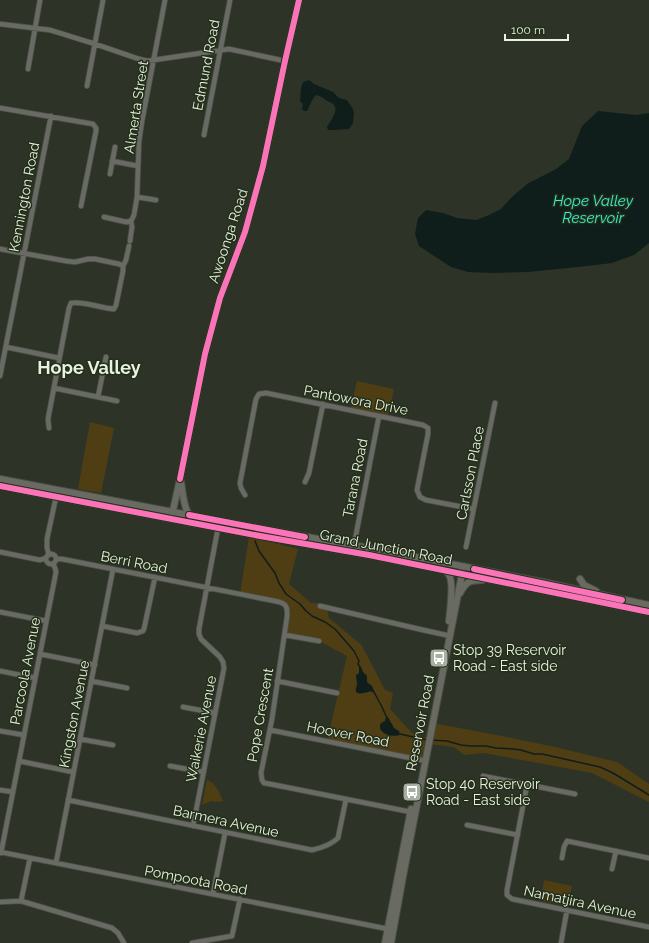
<svg xmlns="http://www.w3.org/2000/svg" width="649" height="943" viewBox="0 0 649 943" font-family="Raleway,sans-serif">
<style>
.green{fill:#4f3e13}
.water{fill:#0f1e1a}
.lines{fill:none;stroke-linecap:round;stroke-linejoin:round}
.stream{stroke:#0f1e1a;stroke-width:1.5}
.street-casing{stroke:#4b5146;stroke-width:6}
.secondary-casing{stroke:#4b5146;stroke-width:8}
.street{stroke:#686a63;stroke-width:4.5}
.secondary{stroke:#696b63;stroke-width:6}
.cycleway-casing{stroke:#232f18;stroke-width:8}
.cycleway{stroke:#fb73b8;stroke-width:6}
.labels{text-anchor:middle;dominant-baseline:central;stroke-width:3;stroke-linejoin:round;paint-order:stroke}
.street-label{font-size:14px;fill:#e9f1e3;stroke:#232f18}
.poi-label{font-size:14px;fill:#e9f1e3;stroke:#232f18;text-anchor:start}
.water-label{font-size:15px;font-style:italic;fill:#35edd4;stroke:#232f18}
.district-label{font-size:18px;font-weight:bold;fill:#e9f1e3;stroke:#232f18}
</style>
<rect width="100%" height="100%" fill="#2d3427"/>
<path class="green" d="M357 381 394 389 388 415 351 408Z
M90 422 114 428 101 493 78 489Z
M249 537 298 549 289 584 311 603 326 604 329 618 359 643 361 644 385 690 393 693 390 709 411 732 426 738 421 760 327 741 347 656 319 641 285 635 287 610 285 605 240 594Z
M433 723 507 737 555 747 617 762 649 784V802L592 773 484 753 464 755 454 747 429 744Z
M207 780C215 782 220 793 223 801L216 802 212 801 202 805Z
M544 880 572 886 568 906 541 901Z"/>
<path class="water" d="M309 80 314 84 333 92 339 98 347 100 353 109 354 114 353 123 349 129 333 130H328L327 127C330 121 340 110 333 104 331 102 329 102 327 101 323 98 321 96 316 95 311 100 310 106 307 111H304L302 109 303 104 300 101 301 88 303 82Z
M598 111 636 115 649 113V243L634 255 612 263 578 267 528 272 494 273 468 272 451 267 419 246 415 234 418 218 426 210 443 213 457 218 476 220 489 215 501 209 512 197 527 184 556 169 569 159 582 126Z
M359 666 361 667 363 672 367 676V682L372 686 375 693C372 692 371 691 368 692 364 693 354 696 356 688 356 687 357 686 357 685 357 682 356 678 356 675L359 673Z
M386 716 388 717 394 728 399 731 400 735C394 737 384 735 381 730 379 727 380 725 381 723L385 721Z"/>
<g class="lines">
<path class="stream" d="M255 541 259 551 275 573 279 583 286 594 300 604 306 611 312 616 325 622 335 629 354 651 359 661 358 664 360 667
M374 692 382 707 386 716
M400 734 427 740
M431 740 447 741 461 745 471 746H486L496 748 513 749 521 750 534 754H542L600 767 613 773 649 795"/>
<g class="street-casing">
<path id="street" d="M0 24 50 30 95 44 139 59 147 61 229 49 285 61
M28 69 40 0
M87 86 103 0
M0 108 93 124 96 128V131L81 206
M204 135 230 0
M112 161 138 166
M110 174 115 147
M137 197 156 200
M104 217 126 222 131 221
M130 241 132 227 131 221 134 215 137 197 139 141 142 121 165 0
M0 249 66 261 75 262 88 259H95L119 264 123 266
M6 347 59 358
M0 376 51 116
M54 388 117 401
M98 397 106 357
M49 428 48 419 69 308 71 303C85 301 99 308 114 309L116 305 123 271V266L126 260 129 246
M305 482 309 473 323 404
M245 495 241 488 240 483 256 399 259 394 266 393 423 425 428 428V434L417 490 420 497 426 500 473 509
M354 545 379 416
M466 547 495 403
M0 552 40 560 46 558
M46 559a5 5 0 1 1 10 0a5 5 0 1 1-10 0Z
M49 555 47 548V539L56 497
M56 559H62L275 601C286 603 288 606 287 617L272 719 261 773 262 780 264 783 270 784 411 812
M320 606 423 630 446 635
M0 612 46 621
M102 626 137 633 143 631 144 629 155 577
M285 635 319 641
M40 654 95 665
M0 671 35 678
M91 681 127 688
M277 681 337 693
M183 707 215 713
M270 730 421 760
M0 731 24 735
M80 739 113 745
M19 761 73 772
M170 766 203 772
M483 776 575 794
M527 785 507 890V895L512 899 649 927
M0 790 13 792
M68 800 312 850C321 848 331 845 338 838L346 799
M467 825 518 835
M193 826 224 668 223 662 220 657 201 639 199 634V629L218 528
M0 852 388 929
M1 853 56 572 55 568 53 564
M562 858 564 847 567 841 649 858
M56 863 113 569
M612 869 616 851
M213 894 225 833
M21 901 30 858
M0 902 21 901 112 928 118 933 124 943
M192 943 232 936 240 899
M561 943 567 910"/>
</g>
<g class="secondary-casing">
<path id="secondary" d="M0 479 262 529 380 550 547 583 649 605
M181 482C183 493 183 505 189 515
M0 486 260 536 369 555 649 612
M172 515 180 479 205 354 220 298 245 232 263 166 285 61 299 0
M445 570C445 570 449 574 449 575 454 582 450 612 449 621
M580 579 584 585 596 591
M460 593C466 582 469 580 483 580
M385 943 411 809
M391 943 404 871 461 579V570"/>
</g>
<use href="#street" class="street"/>
<use href="#secondary" class="secondary"/>
<g class="cycleway-casing">
<path id="cycleway" d="M180 479 205 354 220 298 245 232 263 166 285 61 299 0
M0 486 260 536 369 555 649 612
M189 515 305 537
M474 569 622 600"/>
</g>
<use href="#cycleway" class="cycleway"/>
</g>
<defs>
<g id="bus-square" transform="scale(1)"><rect x="-9" y="-9" width="18" height="18" rx="4" fill="#a7afa1" stroke="#232f18"/><path d="M-5-6H5V4H4V6H2V4H-2V6H-4V4H-5ZM-3.5-4V0h7V-4ZM-3.5 1.2v1.5H-2V1.2ZM2 1.2v1.5H3.5V1.2Z" fill="#fff"/></g>
</defs>
<g fill-rule="evenodd">
<use href="#bus-square" x="439" y="658"/>
<use href="#bus-square" x="412" y="792"/>
</g>
<g class="labels">
<g class="street-label">
<text transform="translate(206 65) rotate(-79)">Edmund Road</text>
<text transform="translate(136 107) rotate(-81)">Almerta Street</text>
<text transform="translate(24 197) rotate(-79)">Kennington Road</text>
<text transform="translate(228 236) rotate(-72)">Awoonga Road</text>
<text transform="translate(356 400) rotate(11)">Pantowora Drive</text>
<text transform="translate(470 473) rotate(-79)">Carlsson Place</text>
<text transform="translate(355 478) rotate(-79)">Tarana Road</text>
<text transform="translate(386 547) rotate(11)">Grand Junction Road</text>
<text transform="translate(134 562) rotate(11)">Berri Road</text>
<text transform="translate(25 671) rotate(-79)">Parcoola Avenue</text>
<text transform="translate(74 714) rotate(-79)">Kingston Avenue</text>
<text transform="translate(260 715) rotate(-80)">Pope Crescent</text>
<text transform="translate(420 723) rotate(-79)">Reservoir Road</text>
<text transform="translate(201 729) rotate(-79)">Waikerie Avenue</text>
<text transform="translate(348 734) rotate(11)">Hoover Road</text>
<text transform="translate(226 821) rotate(12)">Barmera Avenue</text>
<text transform="translate(196 880) rotate(11)">Pompoota Road</text>
<text transform="translate(580 902) rotate(12)">Namatjira Avenue</text>
</g>
<g class="poi-label">
<text x="453" y="650">Stop 39 Reservoir<tspan x="453" dy="16">Road - East side</tspan></text>
<text x="426" y="784">Stop 40 Reservoir<tspan x="426" dy="16">Road - East side</tspan></text>
</g>
<g class="water-label">
<text x="593" y="201">Hope Valley<tspan x="593" dy="17">Reservoir</tspan></text>
</g>
<g class="district-label">
<text x="89" y="367">Hope Valley</text>
</g>
</g>
<path d="M505 34v6h63v-6" fill="none" stroke="#e9f1e3" stroke-width="2"/>
<text x="511" y="34" font-size="12" fill="#e9f1e3" stroke="#232f18" stroke-width="3" paint-order="stroke">100 m</text>
</svg>
